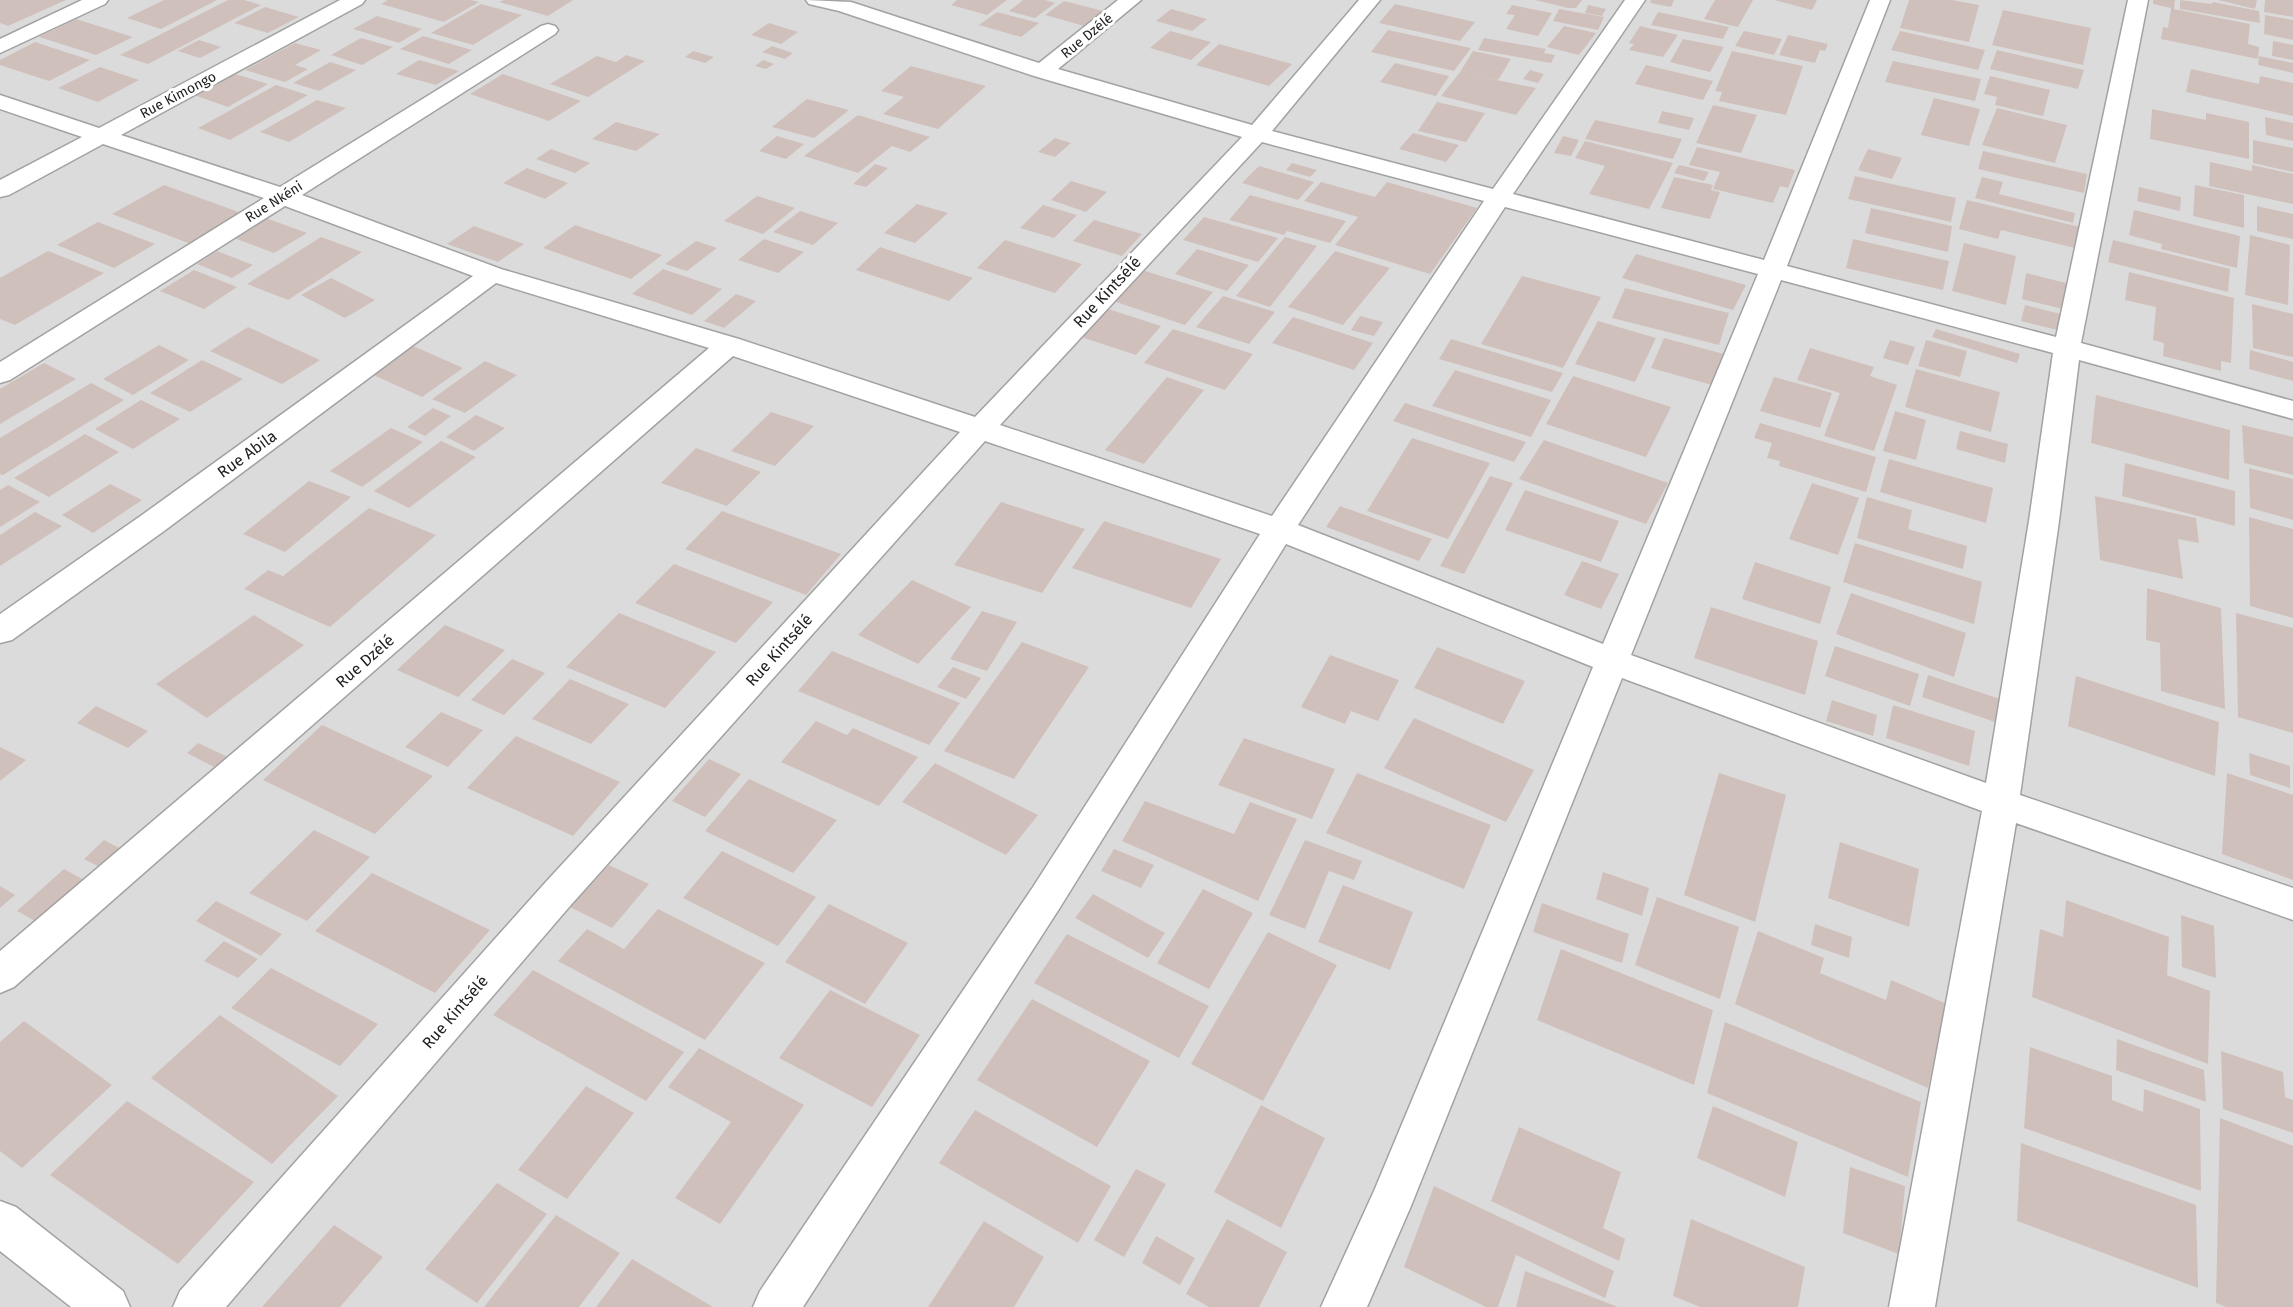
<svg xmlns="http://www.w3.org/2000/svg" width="2293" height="1307" viewBox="0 0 2293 1307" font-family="'Fira Sans',sans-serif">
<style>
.residential{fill:#dcdbdb}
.building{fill:#d0c0bc}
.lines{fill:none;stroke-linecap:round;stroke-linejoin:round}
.minor-casing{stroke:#a2a2a2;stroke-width:3}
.minor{fill:#fff;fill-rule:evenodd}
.labels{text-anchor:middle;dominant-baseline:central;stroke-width:6;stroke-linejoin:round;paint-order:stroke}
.far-street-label{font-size:14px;fill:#1e1e1e;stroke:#fff}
.street-label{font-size:16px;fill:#1e1e1e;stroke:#fff}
</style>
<rect width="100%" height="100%" fill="#f0e9e3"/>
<path class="residential" d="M0 0H2293V1307H0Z"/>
<path class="building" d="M0 0H66L8 26 0 23Z
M164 0H217L161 29 127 18Z
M228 0H244L261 5 148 64 120 55Z
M388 0H471L479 2 444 22 381 4Z
M504 0H573L548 16 499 2Z
M957 0H1007L987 15 951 5Z
M1023 0H1045L1055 3 1035 18 1009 11Z
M1535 0H1582L1576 8H1568Z
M1651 0H1674L1671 7 1650 3Z
M1715 0H1753L1738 27 1704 19Z
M1774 0H1817L1812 10Z
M1909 0H1952L1979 5 1969 42 1900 28Z
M2153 0H2175L2174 9 2250 24 2248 44 2259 47 2258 59 2161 39 2163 27 2168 28 2171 8 2153 4Z
M2180 0 2212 4 2213 2 2259 11 2260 23 2180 9Z
M2218 0H2257L2255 9Z
M2265 0H2293V17L2264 12Z
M1064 1 1103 11 1084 26 1045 15Z
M481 4 522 15 473 45 431 33Z
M1395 4 1475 22 1460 41 1379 23Z
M1512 5 1552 13 1538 36 1506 29 1515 15 1506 14Z
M1588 5 1606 9 1602 16 1585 13Z
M265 7 299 17 268 33 234 23Z
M1171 9 1207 19 1192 31 1156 21Z
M1559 9 1604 17 1598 30 1553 21Z
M2003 10 2091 28 2083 65 1992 45Z
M997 12 1039 23 1021 37 979 25Z
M1658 12 1729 27 1723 39 1651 25Z
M2265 15 2293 20V40L2264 34Z
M377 16 422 29 399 43 353 29Z
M76 19 133 37 96 55 39 37Z
M769 23 798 32 781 44 751 35Z
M1564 26 1596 33 1579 55 1547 47Z
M1640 26 1678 35 1663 57 1629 50 1634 44 1629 43Z
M1388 30 1471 48 1454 71 1371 52Z
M1170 31 1211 42 1191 60 1150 48Z
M1744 31 1782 39 1774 55 1735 46Z
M1900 31 1985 50 1978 70 1891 50Z
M1788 35 1828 44 1825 51 1820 50 1815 63 1779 55Z
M423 36 472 50 449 64 400 49Z
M361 38 393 47 362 65 331 55Z
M1484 38 1546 49 1544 53 1555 55 1551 63 1478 50Z
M1683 39 1724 47 1710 72 1670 62Z
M199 40 221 47 200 58 178 51Z
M2273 41 2293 45V60L2272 56Z
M35 42 90 60 49 81 0 65V60Z
M295 43 321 50 295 65 308 69 285 82 245 70Z
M1219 44 1292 64 1269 86 1196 65Z
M772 46 793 53 785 59 762 52Z
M1997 50 2084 70 2078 89 1990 69Z
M693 51 714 57 705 63 685 57Z
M1473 51 1511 59 1498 80 1472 75 1536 88 1516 115 1441 96 1460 72Z
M1732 51 1803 66 1786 115 1719 101 1722 92 1715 91Z
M626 55 645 61 588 97 550 84 597 56 616 62Z
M2259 56 2293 63V73L2258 65Z
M419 60 459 71 436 85 396 74Z
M763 60 774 64 766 69 755 66Z
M1893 61 1981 79 1975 101 1885 82Z
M330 62 356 70 319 91 293 83Z
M1395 63 1449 76 1436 96 1380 82Z
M1646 65 1713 81 1703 100 1635 84Z
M911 66 986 86 938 129 883 114 904 97 881 91Z
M100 67 139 80 98 102 58 88Z
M2191 69 2259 84 2260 76 2293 83V116L2186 92Z
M1530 70 1544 74 1538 83 1523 79Z
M232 73 268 84 228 107 191 94Z
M503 74 581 101 549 121 470 94Z
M1990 76 2050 90 2043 116 1995 105 1997 97 1984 94Z
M276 85 308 95 230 140 198 128Z
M1934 98 1980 109 1969 146 1921 135Z
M807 99 849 110 814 138 772 127Z
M317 100 346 108 289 142 260 132Z
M1437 102 1485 113 1466 142 1418 131Z
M1713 105 1757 115 1741 153 1696 143Z
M1997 108 2067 125 2055 163 1982 145Z
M2152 109 2206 120V113L2249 122V159L2150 139Z
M1662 111 1694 118 1689 130 1658 123Z
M858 115 930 137 910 152 892 146 858 173 804 156Z
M2265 117 2293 123V141L2266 135Z
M1595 120 1682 139 1673 159 1585 139Z
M616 122 660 134 636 151 592 139Z
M1413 133 1459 145 1446 162 1399 149Z
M777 136 804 144 786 159 759 151Z
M1563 136 1579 140 1571 156 1554 153Z
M1055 138 1071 143 1055 157 1038 152Z
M2253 140 2293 148V172L2253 163Z
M1585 141 1673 163 1649 209 1589 194 1605 166 1575 158Z
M1697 147 1795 170 1788 188 1780 186 1773 203 1713 189 1720 172 1689 165Z
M551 149 590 163 575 173 536 159Z
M1868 149 1902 158 1892 179 1858 170Z
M1983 151 2087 174 2084 193 1978 169Z
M2210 162 2252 171V165L2293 174V204L2209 186Z
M1292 163 1317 170 1310 177 1286 170Z
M875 164 888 168 866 187 853 184Z
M1679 165 1709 172 1704 181 1674 173Z
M1259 166 1314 182 1298 200 1242 183Z
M527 168 568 183 545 199 503 183Z
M1855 176 1956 198 1951 222 1848 199Z
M1674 177 1713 185 1711 190 1720 192 1710 219 1661 208Z
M1982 177 2003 182 1999 194 2075 213 2073 223 1975 198Z
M1071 181 1107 192 1086 212 1051 200Z
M1321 182 1375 197 1387 182 1477 208 1430 274 1335 245 1358 217 1304 201Z
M164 185 247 215 196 246 112 214Z
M2195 185 2244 195V228L2193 216Z
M2139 187 2181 197 2180 211 2137 201Z
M1250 195 1346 221 1330 243 1287 231 1284 235 1229 220Z
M757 196 795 208 763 234 724 221Z
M1967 200 2080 227 2075 248 2001 230 1998 239 1959 229Z
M917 204 948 213 915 243 884 233Z
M1043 205 1077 215 1054 238 1020 228Z
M2257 206 2293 214V239L2257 231Z
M1871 208 1952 226 1948 252 1865 233Z
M2134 210 2240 236 2237 268 2161 249 2162 244 2129 235Z
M800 211 838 223 813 245 773 232Z
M1204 217 1278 238 1258 262 1183 240Z
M266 218 307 233 274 253 234 238Z
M1094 220 1142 234 1122 256 1073 241Z
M98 222 155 244 114 268 57 245Z
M575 225 662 255 631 279 543 248Z
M474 226 524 244 498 262 447 244Z
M2250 235 2290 245 2288 305 2245 295Z
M321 237 362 252 288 300 247 284Z
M1285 237 1317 246 1270 307 1236 296Z
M764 239 804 252 778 273 738 260Z
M1853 239 1949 261 1943 290 1846 268Z
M1005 240 1082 264 1055 293 977 268Z
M2113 240 2230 269 2228 292 2108 262Z
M696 241 717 248 687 271 665 264Z
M1964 243 2016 256 2006 305 1952 291Z
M880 247 973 278 949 301 856 270Z
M1197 249 1249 265 1227 291 1175 274Z
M48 251 104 273 15 325 0 319V278Z
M217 251 253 265 232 278 197 264Z
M1335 251 1390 268 1343 325 1288 307Z
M1636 254 1746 285 1733 310 1622 278Z
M663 269 722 289 692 315 632 294Z
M194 270 237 287 204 309 160 291Z
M1142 270 1213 292 1185 325 1113 301Z
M2129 272 2234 298 2231 363 2221 361V371L2163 356 2164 343 2153 340 2156 307 2125 300Z
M2026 273 2070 284 2067 310 2022 299Z
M1522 276 1601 297 1563 368 1481 344Z
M331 278 375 300 345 318 301 295Z
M1625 288 1729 313 1719 345 1612 318Z
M736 294 756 301 724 328 704 321Z
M1223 296 1275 312 1249 344 1196 327Z
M2252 304 2293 314V357L2253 348Z
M2025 305 2068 316 2065 332 2021 321Z
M1105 308 1161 326 1136 355 1078 336Z
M1360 316 1383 322 1374 336 1351 330Z
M1293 317 1373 343 1354 370 1272 343Z
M1598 321 1656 338 1635 382 1575 364Z
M248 327 320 360 282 384 210 351Z
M1173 329 1253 354 1225 390 1144 363Z
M1936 329 2020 354 2017 363 1932 337Z
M1664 338 1724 354 1712 385 1651 368Z
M1451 339 1563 373 1552 392 1439 359Z
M1890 340 1915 347 1908 365 1883 358Z
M1926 340 1967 351 1960 377 1918 366Z
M159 345 189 360 133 395 103 379Z
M411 345 463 368 422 397 369 373Z
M1810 348 1874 367 1870 376 1897 385 1874 451 1824 436 1840 393 1797 380Z
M2250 350 2293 362V381L2249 369Z
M202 360 243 379 190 412 150 393Z
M485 361 517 375 465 413 432 399Z
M44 363 76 379 0 424V389Z
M1916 369 2000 392 1991 432 1905 407Z
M1455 370 1551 400 1531 437 1432 406Z
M1573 376 1671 407 1646 457 1546 424Z
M1167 377 1204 390 1144 464 1105 450Z
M1774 377 1832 393 1820 428 1760 411Z
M91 383 124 400 3 475 0 474V438Z
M2096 395 2230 430 2229 480 2091 443Z
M141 400 180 419 133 449 95 429Z
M1405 403 1526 442 1514 462 1393 421Z
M433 408 451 416 425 436 407 427Z
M1895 411 1926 420 1916 460 1883 451Z
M771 412 814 426 775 466 731 451Z
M476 415 505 428 474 451 446 437Z
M1760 423 1876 457 1866 492 1779 466 1780 461 1767 458 1772 443 1754 438Z
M2242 425 2293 437V475L2244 463Z
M391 428 423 442 362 487 330 471Z
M1960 431 2008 444 2005 463 1956 449Z
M85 434 119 452 49 497 14 478Z
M1412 438 1490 463 1448 539 1367 511Z
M1544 440 1668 483 1646 524 1519 479Z
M441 441 476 457 409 508 374 491Z
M696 448 761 472 727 506 661 483Z
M1889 459 1993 488 1986 523 1880 492Z
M2125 463 2235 491V526L2122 496Z
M2249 468 2293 479V520L2250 508Z
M1490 476 1513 483 1464 574 1440 566Z
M309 481 351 497 285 552 243 534Z
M1812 483 1859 498 1838 555 1789 539Z
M110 484 142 500 93 533 62 515Z
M8 485 40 502 0 527V490Z
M1525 490 1619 521 1601 562 1505 530Z
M2095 496 2196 518 2199 543 2178 539 2183 579 2100 560Z
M1867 497 1912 510 1908 529 1967 546 1963 569 1857 538Z
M1001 502 1085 529 1042 593 954 565Z
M1340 506 1432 539 1419 561 1326 527Z
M369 508 436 535 330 627 244 589 268 570 283 576Z
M722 511 841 554 806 595 685 549Z
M35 512 62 526 0 566V535Z
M2249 517 2293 529V618L2250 606Z
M1104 521 1221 559 1191 608 1072 568Z
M1855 543 1982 582 1974 624 1843 582Z
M1582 561 1619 574 1601 609 1564 595Z
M1755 562 1831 587 1820 624 1742 599Z
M674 564 773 602 736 643 635 603Z
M912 580 971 607 918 664 858 635Z
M2147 588 2221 608 2225 709 2161 691 2160 643 2146 640Z
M1851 593 1966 633 1954 677 1836 634Z
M1711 607 1818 641 1805 695 1694 658Z
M982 611 1017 622 987 671 950 659Z
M619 613 716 652 665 708 566 667Z
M2236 613 2293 628V733L2238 717Z
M254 615 304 645 207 718 156 684Z
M445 625 505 650 458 697 397 670Z
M1022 642 1089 667 1014 779 944 751Z
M1835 646 1919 674 1910 706 1825 676Z
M1437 647 1525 681 1503 724 1414 688Z
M832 651 960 703 929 745 798 691Z
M1330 655 1399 680 1378 721 1351 711 1345 724 1301 707Z
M512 659 545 673 504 715 471 700Z
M953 667 981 678 966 699 937 687Z
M1928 675 2003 700 1998 723 1922 697Z
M2076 676 2219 722 2215 776 2068 726Z
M570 679 629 704 591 744 532 719Z
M1832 700 1877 715 1873 736 1826 721Z
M1893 705 1975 731 1969 766 1886 738Z
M96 706 148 731 128 748 77 723Z
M441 712 483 730 448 767 405 747Z
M1414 718 1534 770 1506 822 1384 768Z
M816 721 847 735 853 728 918 757 879 806 781 762Z
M322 725 433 776 375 834 263 780Z
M516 736 620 782 573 836 467 788Z
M1244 738 1335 769 1312 819 1218 785Z
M198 743 228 757 216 768 187 753Z
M0 747 26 760 0 781Z
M2249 753 2290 766V788L2250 775Z
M709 759 741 774 705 817 672 801Z
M935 763 1038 815 1006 855 902 802Z
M1357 773 1491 825 1464 889 1326 833Z
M1719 773 1786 795 1755 922 1684 895Z
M2227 773 2293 795V880L2222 854Z
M749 779 837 820 793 873 705 831Z
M1145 801 1234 834 1250 802 1297 819 1258 901 1122 841Z
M314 830 370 857 307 921 249 893Z
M104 840 123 850 103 869 84 859Z
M1305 840 1362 861 1354 880 1329 871 1305 929 1269 915Z
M1840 842 1919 869 1909 927 1828 898Z
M1114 849 1154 865 1141 888 1101 871Z
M722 851 816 897 778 946 683 898Z
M609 865 649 884 612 928 570 907Z
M64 869 84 880 37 922 17 911Z
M1603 872 1649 888 1642 916 1596 899Z
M372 873 490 930 435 993 315 931Z
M1343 885 1413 912 1390 970 1318 942Z
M0 886 15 895 0 908Z
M1203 889 1253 913 1209 989 1157 963Z
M1093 894 1165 933 1148 958 1075 918Z
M1657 897 1739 927 1720 999 1635 965Z
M2066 900 2169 937 2167 975 2210 991 2208 1064 2032 997 2040 929 2063 937Z
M216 901 282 934 261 956 196 921Z
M1542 903 1629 934 1622 963 1533 932Z
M829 904 908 943 865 1004 785 962Z
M658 909 765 963 705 1040 558 961 587 929 624 949Z
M2181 915 2214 926 2216 978 2182 967Z
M1815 924 1852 937 1849 958 1811 945Z
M1758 931 1824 958 1820 973 1886 1000 1891 980 1947 1004 1928 1088 1735 1004Z
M1268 932 1337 965 1263 1101 1191 1064Z
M1067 934 1209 1006 1179 1058 1034 983Z
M224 941 258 959 238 978 204 961Z
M1561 949 1713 1010 1694 1085 1537 1020Z
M271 968 378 1024 340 1066 231 1008Z
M533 970 684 1052 646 1101 493 1015Z
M830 990 920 1035 872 1107 779 1058Z
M1032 999 1150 1061 1097 1147 977 1080Z
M220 1015 338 1096 272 1164 151 1078Z
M24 1021 112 1085 22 1168 0 1151V1042Z
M1725 1022 1921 1102 1908 1177 1707 1093Z
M2117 1039 2204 1070 2206 1102 2116 1070Z
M2030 1047 2112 1076V1100L2143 1112 2144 1089 2200 1109 2201 1191 2024 1128Z
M699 1048 804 1105 720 1224 675 1198 731 1122 668 1087Z
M2221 1051 2283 1072 2285 1097 2293 1100V1133L2223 1109Z
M586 1086 634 1113 567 1199 518 1170Z
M127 1101 254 1182 178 1264 50 1175Z
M1261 1105 1325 1138 1281 1228 1214 1192Z
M1713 1106 1798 1142 1785 1197 1697 1158Z
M975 1110 1111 1186 1078 1243 939 1163Z
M2220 1118 2293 1146V1307H2226L2216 1303Z
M1519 1127 1621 1172 1603 1228 1625 1239 1619 1261 1491 1201Z
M2021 1143 2196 1205 2198 1288 2017 1221Z
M1850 1167 1905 1186 1899 1254 1843 1233Z
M1136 1169 1166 1184 1124 1257 1094 1240Z
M497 1183 547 1214 477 1303 425 1269Z
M1434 1186 1614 1271 1605 1298 1516 1255 1498 1307H1486L1404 1267Z
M556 1215 620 1253 579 1307H484Z
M1227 1219 1287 1252 1259 1307H1209L1186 1294Z
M1691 1219 1805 1267 1798 1307H1700L1673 1296Z
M984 1221 1044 1257 1014 1307H928Z
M334 1225 383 1257 340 1307H262Z
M1156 1236 1195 1258 1180 1285 1142 1263Z
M632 1259 713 1307H596Z
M1525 1271 1618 1307H1516Z"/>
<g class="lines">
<g class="minor-casing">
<path id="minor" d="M82 0H108L105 4 0 53V39Z
M340 0H365L362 4 121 135 280 187 541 26 548 24 555 26 558 30 555 34 302 195 501 269 739 339 975 417 1242 137 1034 76 839 11 809 4 806 0 851 2 1039 63 1118 0H1141L1058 69 1252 125 1359 0H1380L1272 131 1493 189 1625 0H1645L1513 194 1764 260 1870 0H1890L1787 266 2056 337 2128 0H2148L2081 343 2293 401V419L2079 360 2059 521 2020 795 2293 888V920L2016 823 1935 1307H1889L1982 811 1622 678 1411 1206 1367 1307H1321L1374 1191 1593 667 1286 544 1059 909 803 1307H753L760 1291 1033 887 1260 534 985 441 570 906 226 1307H173L180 1291 544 884 960 432 733 356 14 987 0 993V951L709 348 496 283 164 531 12 640 0 643V614L142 515 473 276 285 206 10 380 0 383V362L264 198 103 144 9 195 0 197V180L82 137 0 109V95L99 128ZM1262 142 1484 201 1272 516 1000 425ZM1505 207 1758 274 1603 644 1298 525ZM1781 280 2053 353 2029 521 1986 783 1631 655Z
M0 1201 16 1207 123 1291 130 1307H71L0 1251Z"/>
</g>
<use href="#minor" class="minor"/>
</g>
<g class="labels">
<g class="far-street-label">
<text transform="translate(1087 36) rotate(-39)">Rue Dzélé</text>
<text transform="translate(178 95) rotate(-28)">Rue Kimongo</text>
<text transform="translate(274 202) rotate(-32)">Rue Nkéni</text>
</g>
<g class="street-label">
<text transform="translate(1107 292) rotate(-47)">Rue Kintsélé</text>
<text transform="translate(247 454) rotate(-36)">Rue Abila</text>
<text transform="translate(779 650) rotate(-48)">Rue Kintsélé</text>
<text transform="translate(365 661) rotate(-41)">Rue Dzélé</text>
<text transform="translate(455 1012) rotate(-49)">Rue Kintsélé</text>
</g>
</g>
</svg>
